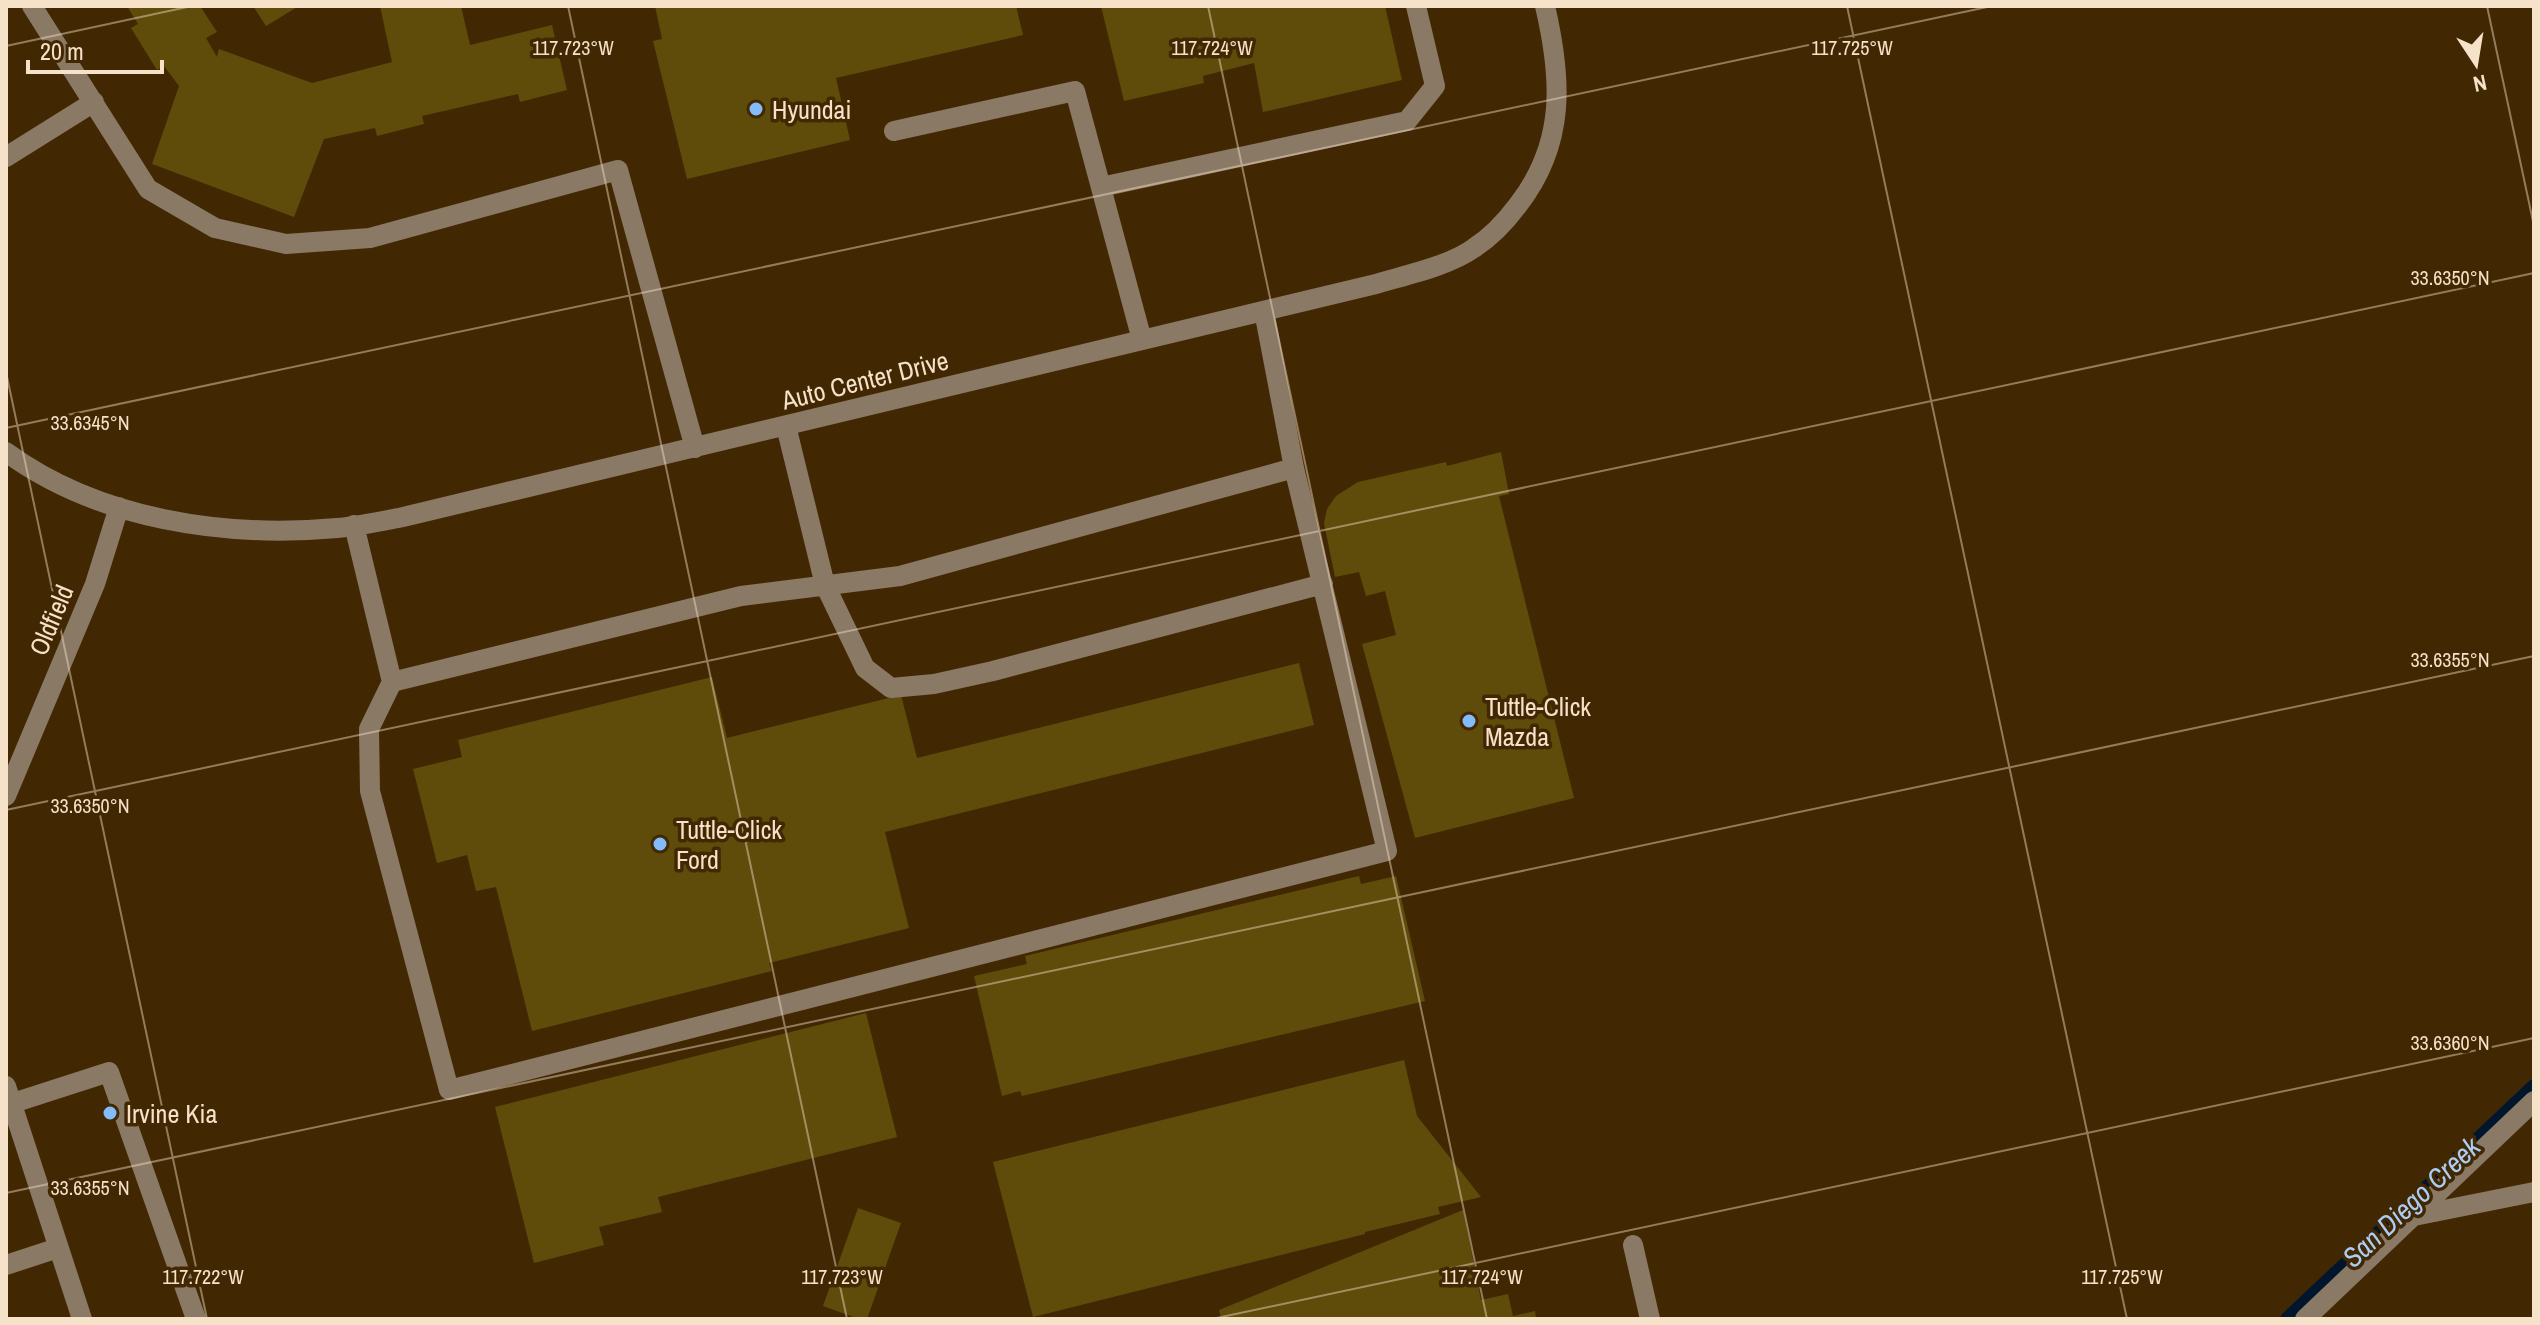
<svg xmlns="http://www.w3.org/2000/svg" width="2540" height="1325" viewBox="0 0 2540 1325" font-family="'Archivo Narrow',sans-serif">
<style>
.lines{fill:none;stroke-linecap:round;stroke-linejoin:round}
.stream{stroke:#01152c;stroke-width:14}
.building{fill:#5f4c0b}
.minor{stroke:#8a7965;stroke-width:20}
.ticks{fill:none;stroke:#f6e1c9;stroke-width:2;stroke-opacity:0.45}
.poi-dot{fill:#83bcfb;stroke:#422802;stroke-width:3}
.labels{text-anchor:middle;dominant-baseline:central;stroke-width:7;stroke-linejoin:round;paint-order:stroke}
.poi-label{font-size:26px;fill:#f6e1c9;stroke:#422802;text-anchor:start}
.street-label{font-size:26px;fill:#f6e1c9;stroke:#422802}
.water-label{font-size:28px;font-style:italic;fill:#abcdf5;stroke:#422802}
.ticks-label{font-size:20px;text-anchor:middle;fill:#f6e1c9;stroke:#422802;stroke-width:7;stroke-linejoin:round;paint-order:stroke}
</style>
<rect width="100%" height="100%" fill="#422802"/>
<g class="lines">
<path class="stream" d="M2287 1319 2534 1086"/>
</g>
<path class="building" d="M127 6H200L217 32 206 38 217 57 219 49 312 83 392 62 380 6H461L470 45 552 25 567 90 520 102 518 94 422 116 424 124 377 136 375 128 324 139 294 217 152 164 179 86 164 66 157 70 131 28 138 24Z
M253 6H299L266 26Z
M655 6H1016L1023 35 836 78 850 140 687 179 653 41 662 39Z
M1101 6H1385L1402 80 1263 112 1254 63 1203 76 1204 83 1124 101Z
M1501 452 1509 494 1499 496 1574 798 1415 838 1362 644 1396 635 1385 591 1366 596 1359 572 1335 577 1324 523 1327 509 1336 496 1358 482 1446 462 1447 466Z
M1299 663 1314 725 885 832 909 928 769 963 772 971 532 1031 496 887 476 891 467 855 437 863 413 769 462 757 458 740 712 677 727 738 901 695 917 758Z
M1359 876 1361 884 1396 876 1425 1001 1022 1096 1020 1091 1002 1096 974 976 1027 964 1025 956Z
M866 1013 897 1137 658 1197 662 1212 599 1227 604 1245 534 1263 495 1107Z
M1404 1060 1417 1116 1481 1197 1438 1207 1440 1214 1365 1232V1234L1033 1317 993 1162Z
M858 1208 901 1223 867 1319H859L823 1306Z
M1463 1210 1481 1300 1508 1294 1513 1316 1535 1311 1536 1319H1221L1219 1310Z"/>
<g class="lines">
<path class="minor" d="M32 6 148 189 215 228 286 244 370 238 618 170 695 448
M894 131 1075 91 1142 340
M6 157 94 102
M1101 187 1407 121 1435 86 1416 6
M786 426 825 585 865 668 891 688 934 684 993 671 1323 584
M6 452C99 520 225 538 337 528 359 526 382 521 403 517L1376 284C1406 275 1449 266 1474 248 1491 237 1506 221 1518 205 1566 143 1562 79 1545 6
M354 525 392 682 741 596 900 576 1294 468 1264 311
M392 682 369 729 370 791 449 1090 1387 851 1294 468
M6 796 95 584 119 507
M6 1086 82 1319
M13 1103 109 1072 196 1319
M2414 1216 2534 1192
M1633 1245 1650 1319
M6 1265 58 1248
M2305 1319 2534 1101"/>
</g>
<path class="ticks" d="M568 6 847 1319M1208 6 1487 1319M1847 6 2127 1319M2487 6 2534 226M6 46 192 6M6 372 207 1319M6 428 1992 6M6 810 2534 273M6 1193 2534 656M1212 1319 2534 1038"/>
<g class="poi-dot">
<circle cx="756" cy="109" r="8"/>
<circle cx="1469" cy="721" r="8"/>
<circle cx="660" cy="844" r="8"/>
<circle cx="110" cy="1113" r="8"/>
</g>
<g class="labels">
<g class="poi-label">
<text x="772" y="109">Hyundai</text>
<text x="1485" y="706">Tuttle-Click<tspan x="1485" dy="30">Mazda</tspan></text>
<text x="676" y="829">Tuttle-Click<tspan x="676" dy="30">Ford</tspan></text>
<text x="126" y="1113">Irvine Kia</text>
</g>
<g class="street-label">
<text transform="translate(865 380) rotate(-14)">Auto Center Drive</text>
<text transform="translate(51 620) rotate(-67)">Oldfield</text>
</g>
<g class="water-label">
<text transform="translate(2411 1202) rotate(-43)">San Diego Creek</text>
</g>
</g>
<g class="ticks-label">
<text x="573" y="55">117.723°W</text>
<text x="1212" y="55">117.724°W</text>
<text x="1852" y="55">117.725°W</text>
<text x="2450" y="285">33.6350°N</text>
<text x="90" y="430">33.6345°N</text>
<text x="2450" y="667">33.6355°N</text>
<text x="90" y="813">33.6350°N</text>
<text x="2450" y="1050">33.6360°N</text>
<text x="90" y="1195">33.6355°N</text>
<text x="203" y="1284">117.722°W</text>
<text x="842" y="1284">117.723°W</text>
<text x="1482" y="1284">117.724°W</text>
<text x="2122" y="1284">117.725°W</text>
</g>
<rect width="2540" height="1325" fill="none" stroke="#f6e1c9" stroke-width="16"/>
<g transform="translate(2476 64) rotate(168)" stroke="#422802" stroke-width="6" paint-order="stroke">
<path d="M0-6L14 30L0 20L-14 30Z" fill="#f6e1c9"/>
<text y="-12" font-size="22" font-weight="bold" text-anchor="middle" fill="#f6e1c9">N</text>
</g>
<path d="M28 60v12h134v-12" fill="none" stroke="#f6e1c9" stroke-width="4"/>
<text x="40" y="60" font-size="24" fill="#f6e1c9" stroke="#422802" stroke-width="6" paint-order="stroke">20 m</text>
</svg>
